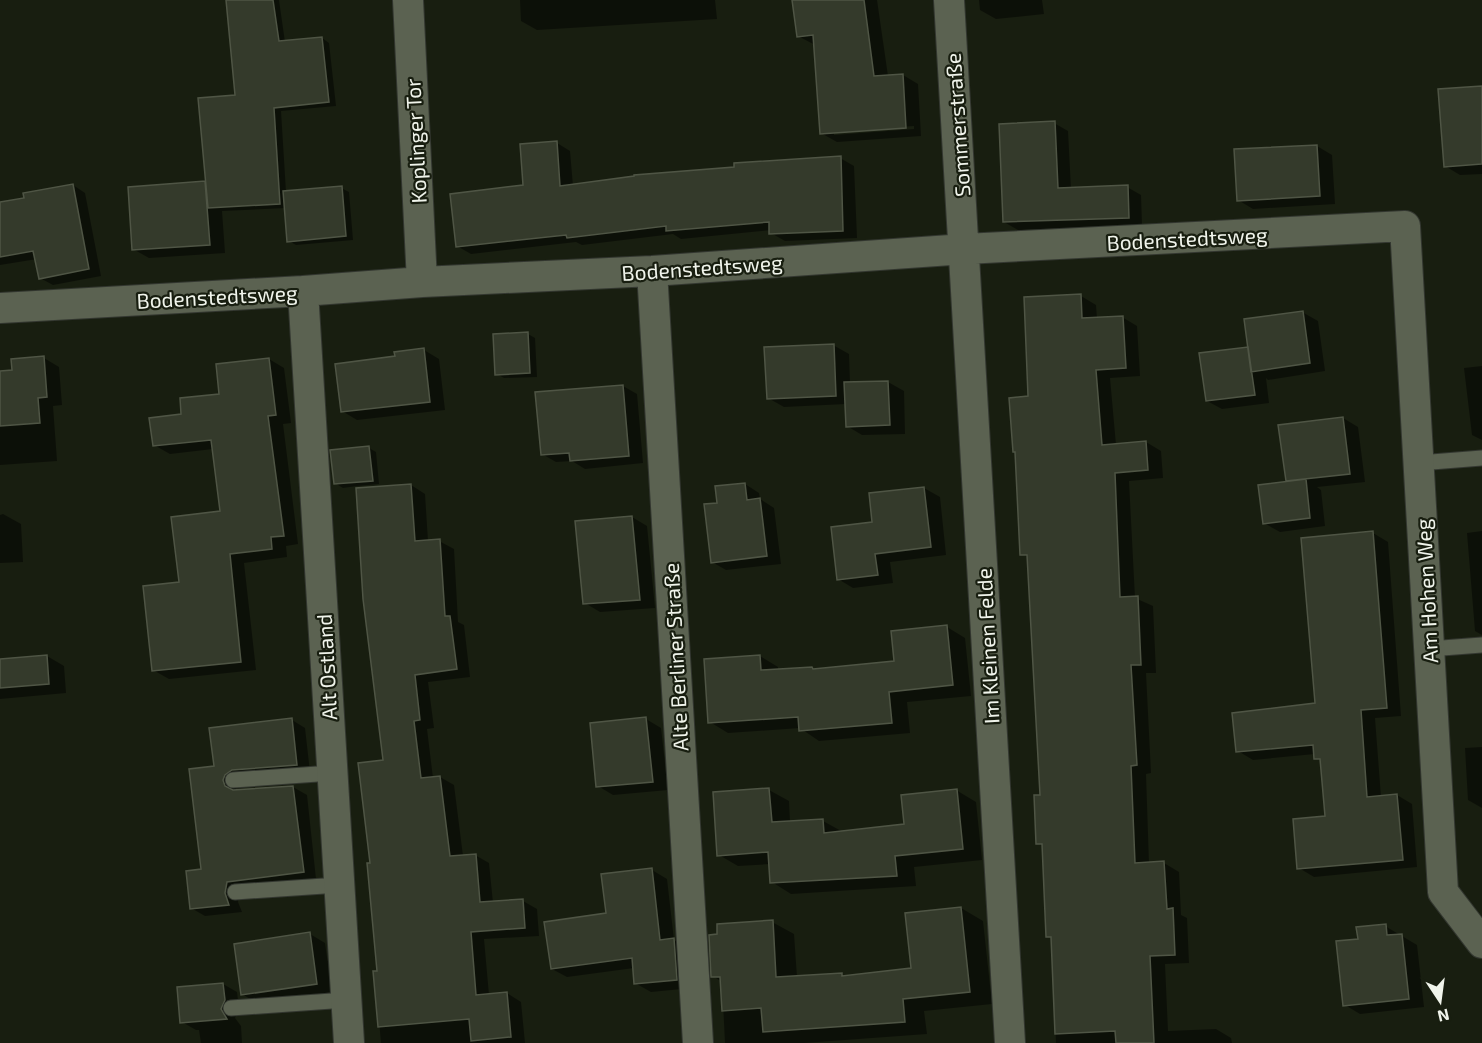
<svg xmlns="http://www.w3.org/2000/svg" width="1482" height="1043" viewBox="0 0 1482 1043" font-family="'Exo 2',sans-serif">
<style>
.shadow{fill:#0007;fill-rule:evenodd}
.building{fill:#343a2b;stroke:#4f5545;stroke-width:1.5}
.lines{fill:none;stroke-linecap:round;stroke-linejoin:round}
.lane-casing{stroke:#333730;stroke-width:17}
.street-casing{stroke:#333730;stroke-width:32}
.lane{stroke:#5b6251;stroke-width:15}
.street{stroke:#5b6251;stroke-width:30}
.labels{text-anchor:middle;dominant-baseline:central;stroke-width:4.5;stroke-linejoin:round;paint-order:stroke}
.street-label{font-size:21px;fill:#f0f4eb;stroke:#181e10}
</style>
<rect width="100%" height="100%" fill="#181e10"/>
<path class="shadow" d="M228 0H279L285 42 322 38 329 43 336 106 281 111 286 192 341 188 349 192 353 240 296 245 289 241 286 208 222 211 225 253 149 258 133 249 205 183 207 184 237 96Z
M520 0H715L717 19 537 30 521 21Z
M793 0H877L888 76 903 75 918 84 921 136 837 142 821 133 815 45 798 36ZM914 126V129L834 135V132Z
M979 0H1042L1044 14 996 19 980 10Z
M1482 87V174L1460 175 1445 166Z
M1054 123 1068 131 1071 189 1127 187 1141 195 1142 225 1018 230 1004 222Z
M557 143 570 151 573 186 840 158 854 166 857 238 785 241 771 233V230L681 239 673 234 582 245 576 242 471 254 457 246 524 187Z
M1317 146 1332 155 1335 204 1253 209 1238 200Z
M73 185 85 193 101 276 53 285 40 278 37 259 0 265V203L25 199Z
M1081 296 1096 305 1097 319 1122 317 1137 326 1140 376 1110 378 1116 445 1146 442 1161 451 1163 478 1129 481 1135 598 1153 606 1156 673H1146L1151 773 1146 774 1149 864 1164 863 1179 872 1181 915 1187 918 1189 963 1165 964 1168 1031 1216 1029 1231 1038 1232 1043H1056L1052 938 1048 936 1044 847 1038 843 1041 797 1029 558 1022 554 1030 398Z
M1302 312 1318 321 1325 371 1268 380 1266 378 1269 403 1222 409 1207 401Z
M528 334 535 338 537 377 504 378 497 374Z
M833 345 849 354 850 383 888 382 904 391 905 434 862 435 847 426 846 404 784 407 768 398Z
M424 350 439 359 445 410 357 420 342 411Z
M44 358 59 367 62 405 53 406 57 461 0 465V373L14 372Z
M269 359 284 368 291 423 283 424 298 544 286 546 287 557 244 563 256 670 169 679 153 670 180 584 222 512 213 449 170 454 154 445 183 415 221 395Z
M1482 366V440L1472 435 1464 368Z
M623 386 637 394 643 463 585 469 572 461 556 462 542 454Z
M1343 418 1358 427 1365 482 1317 487 1321 490 1325 526 1280 532 1264 523 1291 482 1287 480Z
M369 448 376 452 379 484 357 486V489L411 485 425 494 428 541H439L454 549 458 622 464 625 470 677 428 682 434 728 427 729 433 778 440 777 454 785 463 856 475 855 489 863 493 903 523 901 537 909 539 936 484 939 489 995 507 993 521 1002 525 1043H381L375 973 378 972 372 864 385 762 364 599 357 486 343 488 335 483Z
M745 484 759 493 760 499 774 508 781 564 726 570 712 562 719 504Z
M924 488 940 497 946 555 890 562 893 583 853 588 838 579 873 524Z
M3 514 21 524 23 562 0 563V515Z
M632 517 647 526 655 608 600 612 585 603Z
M1482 531V635L1475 631 1467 533Z
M1373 533 1388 542 1401 716 1375 718 1381 797 1397 795 1412 804 1417 867 1314 877 1299 868 1327 818 1322 762 1316 758 1315 754 1253 760 1238 751 1317 705Z
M947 627 965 638 971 696 907 702 910 733 819 741 800 728 728 733 710 722 760 656 778 667V670L812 668 816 670 896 662Z
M47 656 64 666 66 693 0 699V660Z
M646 719 661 728 668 790 613 795 598 786Z
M292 720 305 728 310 772 238 783 236 789 237 791 293 787 307 795 316 879 240 889 238 902 242 912 205 916 191 908 203 871 215 768Z
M1482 747V808L1468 800 1465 748Z
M769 790 789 801 790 822 823 821 843 832 906 825 956 790 976 802 982 860 914 867 916 886 791 894 772 882 770 864 738 866 719 855Z
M652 870 667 879 674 940 690 949 692 988 651 992 635 983 634 968 567 977 552 969Z
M961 908 983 921 992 1004 924 1011 927 1034 804 1043H725L722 982 713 976 772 922 794 934 797 977 842 974 846 977 913 969Z
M1385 926 1417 945 1424 1007 1360 1014 1345 1005 1359 940Z
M310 934 325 943 332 992 257 1003 242 994Z
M223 984 237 992 239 1009 235 1018 241 1026 242 1043H201L199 1030H196L182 1022Z"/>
<path class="building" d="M226 0H273L279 41 322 37 329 102 274 108 280 204 208 208 198 98 235 95Z
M792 0H864L874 76 903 74 906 128 820 134 813 35 797 37Z
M1482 86V164L1444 167 1438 89Z
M1055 121 1058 188 1128 185 1129 218 1003 222 999 124Z
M557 141 560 186 634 176V175L734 167V163L841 156 843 231 769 234V222L666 231V226L567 238 566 235 456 247 450 194 523 185 520 144Z
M1317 145 1320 196 1237 201 1234 149Z
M205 181 210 245 132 250 128 187Z
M73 184 89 269 39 279 33 251 0 257V202L24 198 23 193Z
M342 186 346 236 287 242 283 191Z
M1081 294 1082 318 1123 316 1126 368 1096 370 1102 445 1146 441 1148 470 1115 473 1120 597 1138 596 1141 665H1131L1137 765 1131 766 1135 863 1164 861 1167 909 1173 908 1175 955 1150 956 1154 1043H1116L1115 1031 1055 1034 1051 937H1046L1042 844H1036L1034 795H1040L1027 555H1020L1015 452H1013L1009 398 1028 396 1024 297Z
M1303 311 1310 363 1251 372 1244 319Z
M528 332 530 373 495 375 493 334Z
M834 344 836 396 767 399 764 347Z
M1248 347 1255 395 1206 401 1199 353Z
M424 348 430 402 341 412 335 364 395 356 394 352Z
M44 356 47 397 38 398 40 423 0 426V371L12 370 11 359Z
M269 358 276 415 268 416 284 536 271 537 272 549 230 554 241 662 152 671 143 586 179 582 171 517 220 511 211 440 153 446 149 418 181 414 180 398 219 394 216 364Z
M888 381 890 425 846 427 844 382Z
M623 385 629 456 570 461 569 453 541 455 535 392Z
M1343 417 1350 474 1286 481 1278 425Z
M369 446 373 481 334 484 330 450Z
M1306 479 1310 518 1263 524 1258 485Z
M745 483 747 500 760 498 767 556 711 563 704 504 717 503 715 486Z
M411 484 415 541 440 539 445 616H450L457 669 415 675 420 720 414 721 421 778 440 776 450 856 476 854 480 902 523 899 525 928 471 932 476 995 507 992 511 1037 471 1041 469 1019 378 1027 373 971H377L367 863H370L358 763 383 760 363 599 356 488Z
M924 487 931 547 875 554 878 575 837 580 831 527 872 522 869 493Z
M632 516 640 600 583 604 575 521Z
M1373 531 1387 708 1361 710 1367 797 1397 794 1403 860 1297 869 1293 819 1325 816 1320 759H1314L1313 745 1236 752 1232 713 1315 703 1301 538Z
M947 625 953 685 889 692 892 723 799 731 798 717 708 723 704 659 760 655 761 670 812 667 813 669 894 661 891 631Z
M47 655 49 684 0 688V659Z
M646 717 653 782 596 787 590 723Z
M292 718 297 765 232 770 225 775 223 780 225 786 233 790 293 786 304 872 227 882 225 893 229 905 190 909 186 871 201 869 189 769 214 766 209 728Z
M769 788 772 822 823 819 824 833 904 824 901 795 957 789 963 849 895 856 897 876 770 883 768 852 717 856 713 792Z
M652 868 660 940 674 938 677 980 634 984 632 958 551 969 544 922 606 913 601 874Z
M961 907 970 992 903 999 905 1022 763 1032 761 1008 722 1011 720 977H711L709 935 717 934V924L773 920 776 977 842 973V976L911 968 905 913Z
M1386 924 1387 935 1402 934 1409 999 1343 1006 1336 941 1358 939 1356 927Z
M310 932 317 984 241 995 234 944Z
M223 983 225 1000 221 1009 227 1019 180 1023 177 987Z"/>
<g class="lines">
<g class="lane-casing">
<path id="lane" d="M1419 463 1482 458
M1429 649 1482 645
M233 780 332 773
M235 892 339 885
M231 1008 346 1000"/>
</g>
<g class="street-casing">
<path id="street" d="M408 0 422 282
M949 0 1010 1043
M652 271 698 1043
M303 291 349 1043
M0 308 303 291 422 282 652 271 965 249 1405 226 1443 892 1482 943"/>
</g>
<use href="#lane" class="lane"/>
<use href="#street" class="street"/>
</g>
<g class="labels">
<g class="street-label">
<text transform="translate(957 125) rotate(-94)">Sommerstraße</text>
<text transform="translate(415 141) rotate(-93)">Koplinger Tor</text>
<text transform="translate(1187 238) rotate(-3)">Bodenstedtsweg</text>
<text transform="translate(702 267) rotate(-4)">Bodenstedtsweg</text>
<text transform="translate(217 296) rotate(-3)">Bodenstedtsweg</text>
<text transform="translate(1426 591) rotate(-93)">Am Hohen Weg</text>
<text transform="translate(987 646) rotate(-93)">Im Kleinen Felde</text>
<text transform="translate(675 657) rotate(-93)">Alte Berliner Straße</text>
<text transform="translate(326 667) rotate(-93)">Alt Ostland</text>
</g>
</g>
<g transform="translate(1440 1001) rotate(167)" stroke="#181e10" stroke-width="4.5" paint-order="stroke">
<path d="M0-4.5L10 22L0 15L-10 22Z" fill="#f0f4eb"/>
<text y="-9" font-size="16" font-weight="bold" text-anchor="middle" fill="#f0f4eb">N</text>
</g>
</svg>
